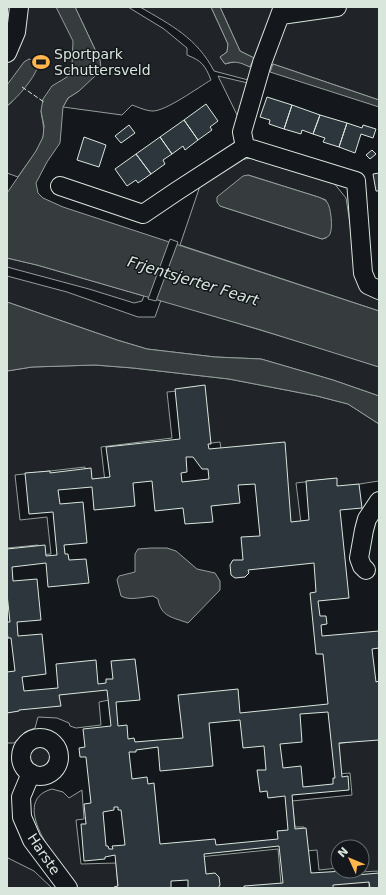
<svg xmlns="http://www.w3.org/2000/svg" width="386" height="895" viewBox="0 0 386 895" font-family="'DejaVu Sans',sans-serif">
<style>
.green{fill:#202428;stroke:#939e99;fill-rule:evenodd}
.water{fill:#363b3e;stroke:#939e99}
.pier{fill:#14181c;stroke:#939e99}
.building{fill:#2c363c;stroke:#d8e6dc;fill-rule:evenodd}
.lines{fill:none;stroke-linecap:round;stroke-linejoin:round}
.minor-casing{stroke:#d8e6dc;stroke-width:20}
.minor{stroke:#14181c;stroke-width:18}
.fence{stroke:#d8e6dc;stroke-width:1;stroke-dasharray:5 2;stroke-linecap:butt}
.labels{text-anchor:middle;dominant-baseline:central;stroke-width:3;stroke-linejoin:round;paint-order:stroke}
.poi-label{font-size:14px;fill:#d8e6dc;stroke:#14181c;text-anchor:start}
.street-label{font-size:14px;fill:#d8e6dc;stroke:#14181c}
.water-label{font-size:15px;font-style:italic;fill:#d8e6dc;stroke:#14181c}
</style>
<rect width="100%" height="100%" fill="#14181c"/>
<path class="green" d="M7 7H62L80 46 71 77 41 111C42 119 45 129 43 137 40 149 25 166 18 177L7 173V106L13 101 7 95Z
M75 7H128L164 29 187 48V55C202 61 205 65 211 80 199 87 166 111 153 111 146 111 138 107 132 105L122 115 63 107 68 98 79 91 100 60Z
M140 7H211L228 44 227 52 220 57 225 64 238 61 250 67 254 58 240 51 220 7H379V100L273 64 272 66 266 64 252 81 214 71C197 38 171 25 140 7Z
M218 76 252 84 241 123Z
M252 158 333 182 346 198 360 289 379 297V311L180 245 200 186 237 160ZM248 175 315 196 326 200V238L322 239 220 206Z
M7 258 37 265 144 296 142 301 134 303 89 289 7 267Z
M7 276 67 292 138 317H155L161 300 333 352 379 367V396L333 380 261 359 215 357 147 349 117 340 7 302Z
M95 365 133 368 229 379 317 396 348 404 379 424V481C362 483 347 487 330 489L329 479 296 483 301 523 286 525 276 443 221 449 220 442 203 444 198 389 167 392 172 438 101 447 105 482 87 484 85 467 15 475 20 520 47 517 51 554 39 555 38 545 7 548V371L32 367Z
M108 689 109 700 99 702 101 725 76 728 70 726 69 723 57 718 38 717 35 728 25 732 14 743H7V711L55 695Z
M379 738V871L343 873V871H362V847H338V868L319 870 317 850 306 851 304 827H295L292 801 352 795 350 773 338 774 335 744Z
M30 757a10 10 0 1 1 20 0a10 10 0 1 1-20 0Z
M52 789 63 792 69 798 82 790 84 819 76 820 81 864 116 863 118 888H78C64 869 5 802 52 789Z
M278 849 281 884 239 888H216L202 879 199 857Z
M7 856 8 858 34 871 52 888H7Z
M369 881V888H329V884Z"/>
<path class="water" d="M56 7H75L100 60 101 68 95 76 79 91 68 98 63 107 60 143 47 162 36 183 38 193 43 198 63 207 379 311V367L261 330 37 265 7 258V193L36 151 43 137 44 126 41 111 43 99 52 86 67 77 72 65 73 41Z
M211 7H220L240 51 254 58 250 67C241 63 235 60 225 64L220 57 227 52 228 44Z
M29 59 35 61 38 66C34 79 18 97 7 106V85L24 62Z
M273 64 379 100V107L270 72Z
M248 175 315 196C319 197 324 199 327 202 331 207 333 228 330 234 329 237 325 238 322 239L220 206 217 202V197L243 176Z
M7 302 117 340 147 349 215 357 261 359 333 380 379 396V424L348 404 317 396 229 379 133 368 95 365 32 367 7 371Z
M151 548H167L176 551 197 569 215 573 220 581V590L188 623C172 617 161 617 158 599L153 596C143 597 129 601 121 596L117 580 119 576 135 572V554L138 549Z"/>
<path class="pier" d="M170 239 178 242 156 301 148 299Z"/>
<path class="building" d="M267 97 292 105 284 129 269 124 270 120 260 117Z
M206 104 218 121 210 127 212 130 198 140 184 120Z
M292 105 320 115 313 134 302 130 301 134 284 129Z
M320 115 347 123 339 147 323 142 325 138 313 134Z
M184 120 198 140 185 150 183 146 172 154 160 137Z
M347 123 362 128 363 125 376 129 373 138 361 134 355 153 339 147Z
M129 125 135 133 121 143 115 136Z
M84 137 106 145 99 167 77 160Z
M160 137 172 154 163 160 165 164 151 174 136 154Z
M372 150 376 154 370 159 366 155Z
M136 154 151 174 138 183 136 180 127 186 115 169Z
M379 173V191H376L373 174Z
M205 385 211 444H208L209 449 285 442 291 522 309 520 306 481 337 478V486L359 484 362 508 340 510 349 598 318 601 320 616H326L327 624 321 625 322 636 379 631V648L372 649 376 682 379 681V740L339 743 342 777 348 776 349 790 292 795 295 829 306 828 311 873 344 871 345 876 379 873V888H370L369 882 333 885V888H244V886L283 883 279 846 204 854 206 874 215 873 219 877 220 885 218 888H188V880L171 881V888H114V887L118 886 115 855 105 857V859L84 861 81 824H86L84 804 91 803 86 757H80L79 748 85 747 83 729 111 726 107 690 59 695 61 706 19 710V711L7 713V672L15 671 11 638H8L7 631V622H10L7 594V549L45 545 46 556 57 555 53 512 29 514 25 473 50 471V473L91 468 92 479 110 477 106 447 180 439 175 389ZM186 457H193L202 469H208L209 479 182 482 181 473 187 472ZM152 481 155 511 183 508 185 524 213 522 211 506 240 503 238 485 255 484 260 536 241 537 243 560H233L230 565 231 575 235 578 245 577 249 573 248 570 314 563 316 592 310 593 316 654H323L328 704 240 713 238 689 178 695 183 738 135 742 134 738 128 739 127 725 118 726 116 702 140 700 135 659 111 661 113 679H106V683L98 684 96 660 56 664 58 688 24 691 22 677 46 674 42 634 18 636 17 622 41 620 37 579 13 581 12 567 46 563 48 587 89 583 86 559 69 560 68 554H65L64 545 87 543 83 502 60 504 58 490 92 487 94 510 135 506 133 483ZM328 712 335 778H333V784L303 787 301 766 283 768 280 744 302 742 300 714ZM240 720 243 748 264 746 266 770H257L260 792 267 791 268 798 285 796 288 830 277 831 278 839 216 845 215 839 160 844 154 783 148 784 147 777 132 779 129 752H136V750L158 747 160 771 213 766 209 723ZM114 807H118V810H121L125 845 112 846 113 849H109L108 846H106L103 812 114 810Z"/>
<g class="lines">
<g class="minor-casing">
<path id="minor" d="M281 15 337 7
M7 53 16 32 19 7
M245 147 242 132 262 63 283 7
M60 186 143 214 177 191 245 147 356 181 363 273 368 285 379 290
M366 570 362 566 359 558 364 530 367 519 379 501
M21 757a19 19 0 1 1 38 0a19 19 0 1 1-38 0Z
M31 773 21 797 22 817 32 840 68 888"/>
</g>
<use href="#minor" class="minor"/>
<path class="fence" d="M22 87 44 102"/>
</g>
<defs>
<g id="stadium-bare" transform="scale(1.38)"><path d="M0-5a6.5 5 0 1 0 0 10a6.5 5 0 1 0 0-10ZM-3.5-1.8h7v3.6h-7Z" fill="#ffb74d" stroke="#14181c" stroke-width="2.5" paint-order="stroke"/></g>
</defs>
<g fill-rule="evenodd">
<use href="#stadium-bare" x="41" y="62"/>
</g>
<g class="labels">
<g class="poi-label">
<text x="54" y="54">Sportpark<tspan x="54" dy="16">Schuttersveld</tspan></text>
</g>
<g class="street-label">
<text transform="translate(44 854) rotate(56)">Harste</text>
</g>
<g class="water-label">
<text transform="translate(193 281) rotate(17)">Frjentsjerter Feart</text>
</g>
</g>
<rect width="386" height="895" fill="none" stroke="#d8e6dc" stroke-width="16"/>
<g transform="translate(350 859) rotate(314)"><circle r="19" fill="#14181c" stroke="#626a69"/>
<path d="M0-3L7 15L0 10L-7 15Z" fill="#ffb74d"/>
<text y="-6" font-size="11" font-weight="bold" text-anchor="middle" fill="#d8e6dc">N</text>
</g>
</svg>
